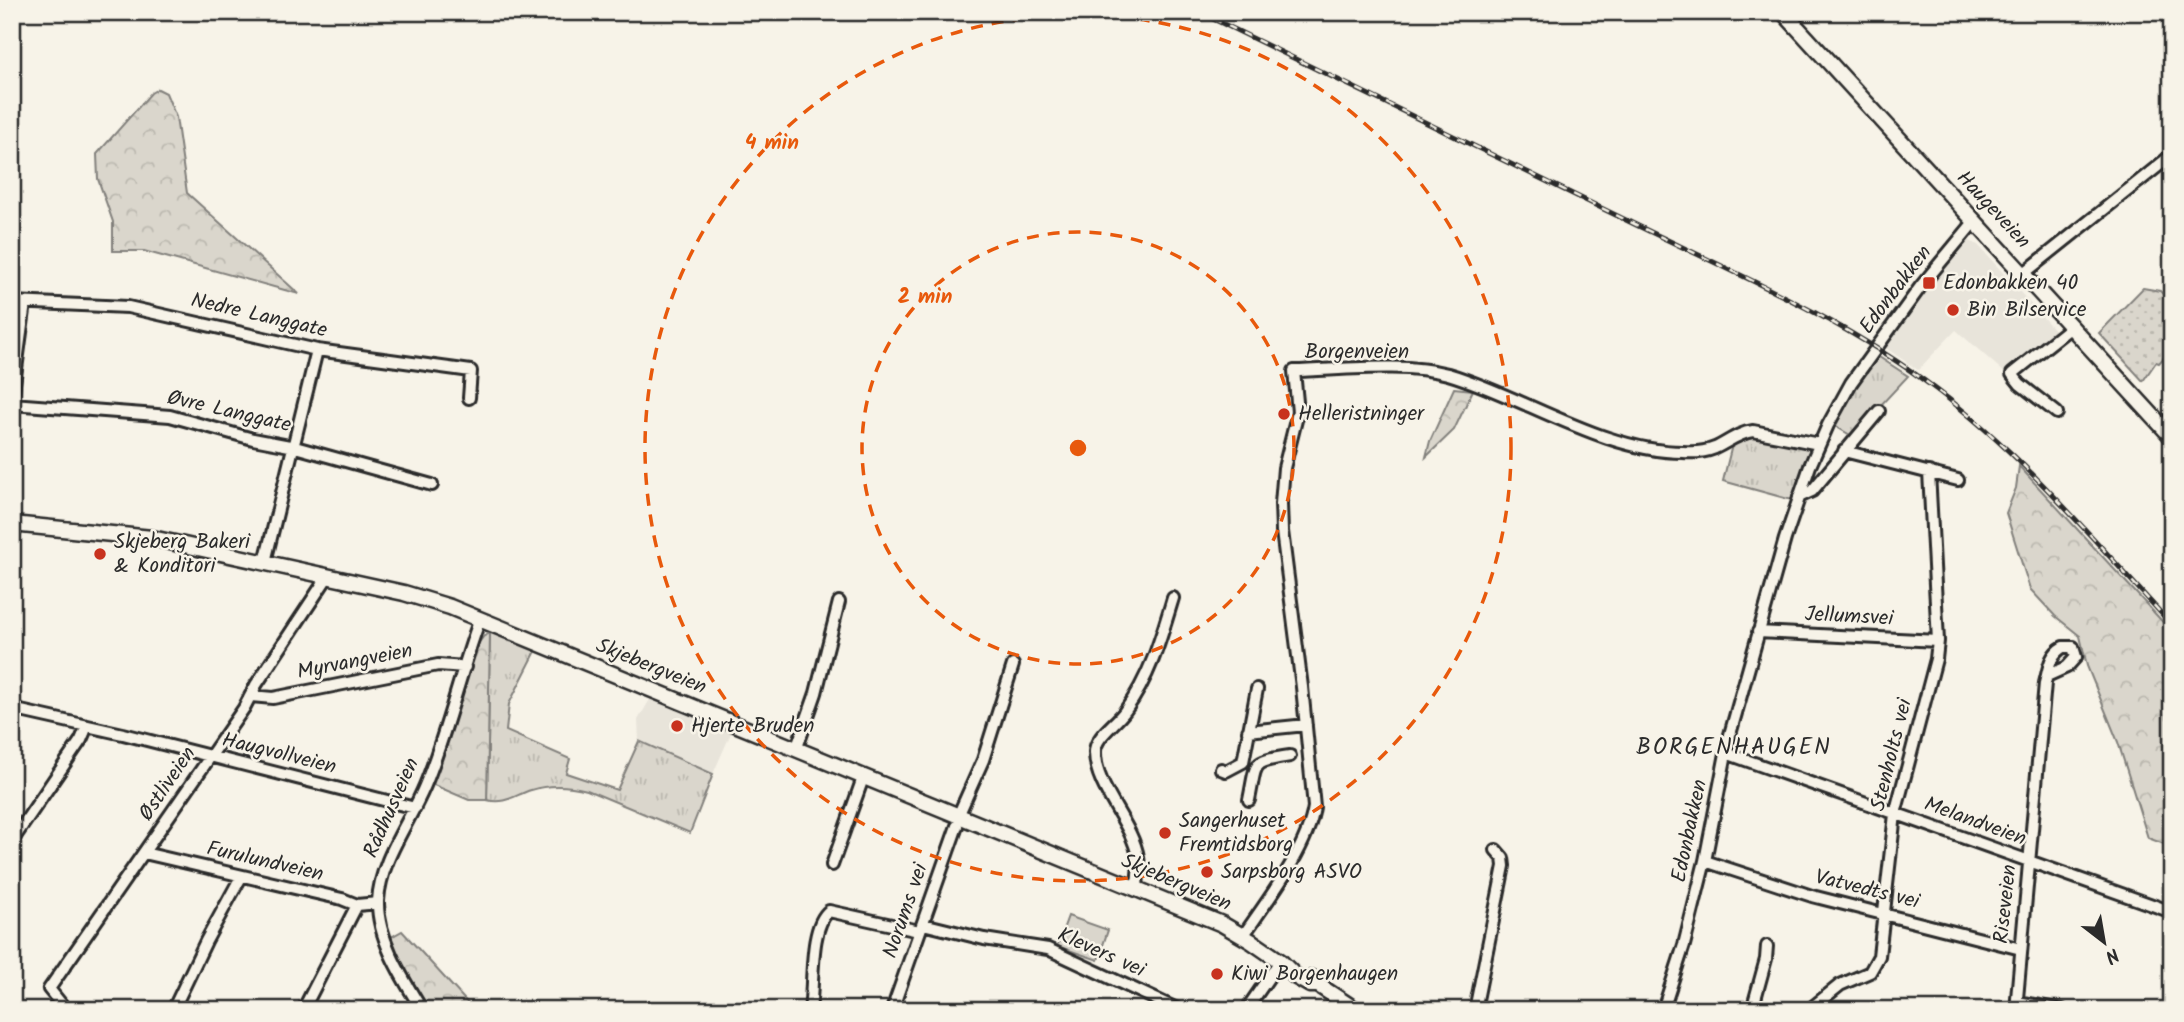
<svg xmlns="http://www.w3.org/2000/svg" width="2184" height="1022" viewBox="0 0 2184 1022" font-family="Kalam,sans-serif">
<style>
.built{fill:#e8e4da}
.grass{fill:url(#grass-tufts);stroke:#82807c;stroke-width:2}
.forest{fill:url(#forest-crowns);stroke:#82807c;stroke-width:2}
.park{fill:url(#park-dots);stroke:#82807c;stroke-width:2}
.garden{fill:#dad6cc;stroke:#82807c;stroke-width:2}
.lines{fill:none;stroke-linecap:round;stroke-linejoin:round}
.minor-casing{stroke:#2b2b2b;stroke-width:16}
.major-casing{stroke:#2b2b2b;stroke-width:19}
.minor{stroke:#f7f3e8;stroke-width:10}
.major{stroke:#f7f3e8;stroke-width:14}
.rail-casing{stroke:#2b2b2b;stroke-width:5}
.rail{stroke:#f7f3e8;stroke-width:2.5;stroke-dasharray:8;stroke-linecap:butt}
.ring{fill:none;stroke:#e8590c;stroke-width:3.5;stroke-dasharray:12 9}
.poi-dot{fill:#c8321e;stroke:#f7f3e8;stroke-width:2.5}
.labels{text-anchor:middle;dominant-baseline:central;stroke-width:5;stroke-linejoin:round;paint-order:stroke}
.street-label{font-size:21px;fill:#2b2b2b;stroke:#f7f3e8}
.poi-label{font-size:21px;fill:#2b2b2b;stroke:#f7f3e8;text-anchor:start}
.neighbourhood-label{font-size:23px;letter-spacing:2px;fill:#2b2b2b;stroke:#f7f3e8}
.centre{fill:#e8590c;stroke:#f7f3e8;stroke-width:3.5}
.ring-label{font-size:21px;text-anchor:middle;font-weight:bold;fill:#e8590c;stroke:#f7f3e8;stroke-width:5;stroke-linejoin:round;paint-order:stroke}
</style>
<defs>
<pattern id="grass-tufts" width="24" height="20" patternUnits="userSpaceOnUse" patternTransform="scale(1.75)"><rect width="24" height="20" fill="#dad6cc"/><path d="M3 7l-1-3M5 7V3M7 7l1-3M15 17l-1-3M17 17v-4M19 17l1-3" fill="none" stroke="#bbb8af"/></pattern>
<pattern id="forest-crowns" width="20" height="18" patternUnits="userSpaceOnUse" patternTransform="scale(1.75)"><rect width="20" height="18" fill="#dad6cc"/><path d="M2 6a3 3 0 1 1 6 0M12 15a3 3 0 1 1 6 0" fill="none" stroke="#bbb8af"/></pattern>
<pattern id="park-dots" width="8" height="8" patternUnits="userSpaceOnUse" patternTransform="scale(1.75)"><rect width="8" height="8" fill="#dad6cc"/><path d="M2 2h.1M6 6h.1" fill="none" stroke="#bbb8af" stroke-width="1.8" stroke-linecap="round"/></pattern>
</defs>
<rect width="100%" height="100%" fill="#f7f3e8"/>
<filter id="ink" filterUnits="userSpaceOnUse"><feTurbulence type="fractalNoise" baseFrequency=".0143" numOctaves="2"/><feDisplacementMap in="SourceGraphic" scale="14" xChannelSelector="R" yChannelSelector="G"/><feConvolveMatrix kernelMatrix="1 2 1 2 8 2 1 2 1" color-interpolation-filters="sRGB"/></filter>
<g filter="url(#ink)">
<path class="built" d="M1966 239 1978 245 2056 332 2005 373 1956 330 1918 370 1883 346 1932 279Z
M652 696 719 725 731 733 713 774 639 741 638 720Z"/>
<path class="grass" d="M1876 355 1908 376 1852 436 1833 425 1849 396Z
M1742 433 1813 443 1792 500 1723 481 1734 437Z
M490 633H497L537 649 509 704 506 731 570 759 566 773 617 790 639 741 713 774 690 833 587 790C568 785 550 784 531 790 515 795 504 805 487 800Z"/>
<path class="forest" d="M158 89 166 93 176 117 187 193 299 294 144 251H113V222L98 179 97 154 151 93Z
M1454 388 1473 390 1454 430 1426 457 1430 441Z
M2019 466 2172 632V847L2148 838 2118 742 2087 666 2080 636 2055 616 2030 589 2006 513 2016 488Z
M490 633 487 800H469L429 783 473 638 480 641 484 636Z
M402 931 474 1010H422L386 940Z"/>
<path class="park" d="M2143 288 2160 291 2172 303V345L2167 351 2168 353 2159 363 2156 362 2143 381 2099 333Z"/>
<path class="garden" d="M1068 916 1108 930 1098 960 1057 946Z"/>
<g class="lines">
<g class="minor-casing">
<path id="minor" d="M2023 274 2172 155
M12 302 128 307 317 350 471 371 469 398
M12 399 25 303
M12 404 170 416 253 439 295 447 432 485
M2057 413 2020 384 2012 374 2071 327
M1844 451 1958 480
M1799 497 1812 491 1879 411
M265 562 317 350
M1758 632 1938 641
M251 696 273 698 438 665 465 667
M12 709 123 734 415 808
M1248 731 1306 725
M796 750 816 693 839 602
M1726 753 2172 912
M1221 769 1226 771 1243 762 1257 689
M1249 800C1257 762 1250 762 1290 756
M958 816 983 760 1013 665
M12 841 81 740 87 726
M144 853 342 899 357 905 378 903
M1705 861 1812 896 2021 949
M832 865 863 778
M1137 889C1137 879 1140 867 1138 857 1132 822 1095 788 1095 753 1094 737 1116 724 1125 711 1150 677 1161 638 1173 598
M923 924 984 939 1048 949 1179 1010
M1243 936C1267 901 1308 848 1314 807L1302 687 1282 531 1281 504 1284 468 1298 412 1294 371C1340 370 1404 362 1448 374 1523 396 1604 452 1683 452 1694 453 1705 452 1715 448 1728 442 1738 433 1753 431L1819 444
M2017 1002 2062 1010
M66 1010 49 989 244 708 256 685 328 576
M173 1010 206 941 241 877
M303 1010 357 905
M422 1010C403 979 377 939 378 901 380 859 411 821 426 783 448 729 460 673 480 619
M810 1010C814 984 809 927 829 911L919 931
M892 1010 957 826
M1246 1010 1280 961
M1475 1010 1504 866 1503 858 1496 850
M1663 1010 1684 945 1705 861 1729 738 1785 539 1810 466 1828 425 1851 383 1921 286 1974 222
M1752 1010 1766 959 1767 946
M1809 1010 1840 985 1870 972 1879 956 1895 814 1936 659 1938 641 1929 472
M2016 1010 2045 683C2049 669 2049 655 2063 647H2073L2076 657 2067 667 2047 676"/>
</g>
<g class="major-casing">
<path id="major" d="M1783 12 2172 437
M12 524 152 538 404 593 450 607 1222 924 1251 941 1280 961 1296 977 1310 985H1318
M1312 978 1318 985 1356 1010"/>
</g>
<use href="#minor" class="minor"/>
<use href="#major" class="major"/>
<g class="rail-casing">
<path id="rail" d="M1199 12C1343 82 1487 152 1630 222 1735 273 1844 319 1937 390 2026 457 2097 544 2172 625"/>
</g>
<use href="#rail" class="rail"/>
</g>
</g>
<g class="ring">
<circle cx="1078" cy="448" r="216"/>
<circle cx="1078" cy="448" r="433"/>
</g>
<g class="poi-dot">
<rect x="1922" y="276" width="14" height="14" rx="3.5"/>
<circle cx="1953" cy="310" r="7"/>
<circle cx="1284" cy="414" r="7"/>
<circle cx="100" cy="554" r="7"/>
<circle cx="677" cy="726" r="7"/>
<circle cx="1165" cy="833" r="7"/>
<circle cx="1207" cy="872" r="7"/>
<circle cx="1217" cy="974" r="7"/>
</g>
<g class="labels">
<g class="street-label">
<text transform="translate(1993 210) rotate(47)">Haugeveien</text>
<text transform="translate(1896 290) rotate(-53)">Edonbakken</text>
<text transform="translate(259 316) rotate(13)">Nedre Langgate</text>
<text x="1357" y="352">Borgenveien</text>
<text transform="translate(229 412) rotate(13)">Øvre Langgate</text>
<text transform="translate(1849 617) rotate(3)">Jellumsvei</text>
<text transform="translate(355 662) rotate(-11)">Myrvangveien</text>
<text transform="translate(651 667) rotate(22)">Skjebergveien</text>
<text transform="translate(279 754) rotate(14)">Haugvollveien</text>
<text transform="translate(1892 755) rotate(-76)">Stenholts vei</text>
<text transform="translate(168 784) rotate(-56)">Østliveien</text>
<text transform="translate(392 808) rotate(-66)">Rådhusveien</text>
<text transform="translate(1975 822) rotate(20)">Melandveien</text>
<text transform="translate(1690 831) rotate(-78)">Edonbakken</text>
<text transform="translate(265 862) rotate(13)">Furulundveien</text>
<text transform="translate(1176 883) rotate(23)">Skjebergveien</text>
<text transform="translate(1867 890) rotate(14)">Vatvedts vei</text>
<text transform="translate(2006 904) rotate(-84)">Riseveien</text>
<text transform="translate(906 911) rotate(-71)">Norums vei</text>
<text transform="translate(1101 953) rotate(24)">Klevers vei</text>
</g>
<g class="poi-label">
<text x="1943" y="283">Edonbakken 40</text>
<text x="1967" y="310">Bin Bilservice</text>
<text x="1298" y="414">Helleristninger</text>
<text x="114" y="542">Skjeberg Bakeri<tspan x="114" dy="24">&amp; Konditori</tspan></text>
<text x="691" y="726">Hjerte Bruden</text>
<text x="1179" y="821">Sangerhuset<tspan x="1179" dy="24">Fremtidsborg</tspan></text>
<text x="1221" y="872">Sarpsborg ASVO</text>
<text x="1231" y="974">Kiwi Borgenhaugen</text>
</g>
<g class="neighbourhood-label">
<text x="1734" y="748">BORGENHAUGEN</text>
</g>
</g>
<circle cx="1078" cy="448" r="10" class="centre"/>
<g class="ring-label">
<text x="772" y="149">4 min</text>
<text x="925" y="303">2 min</text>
</g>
<rect width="2184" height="1022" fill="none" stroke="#f7f3e8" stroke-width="42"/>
<rect x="21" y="21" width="2142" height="980" fill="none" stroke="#2b2b2b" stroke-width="2.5" filter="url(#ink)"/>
<g transform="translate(2104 942) rotate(149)" stroke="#f7f3e8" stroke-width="5" paint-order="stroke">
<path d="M0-5L12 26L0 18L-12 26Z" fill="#2b2b2b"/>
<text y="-10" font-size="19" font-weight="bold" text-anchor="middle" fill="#2b2b2b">N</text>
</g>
</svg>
